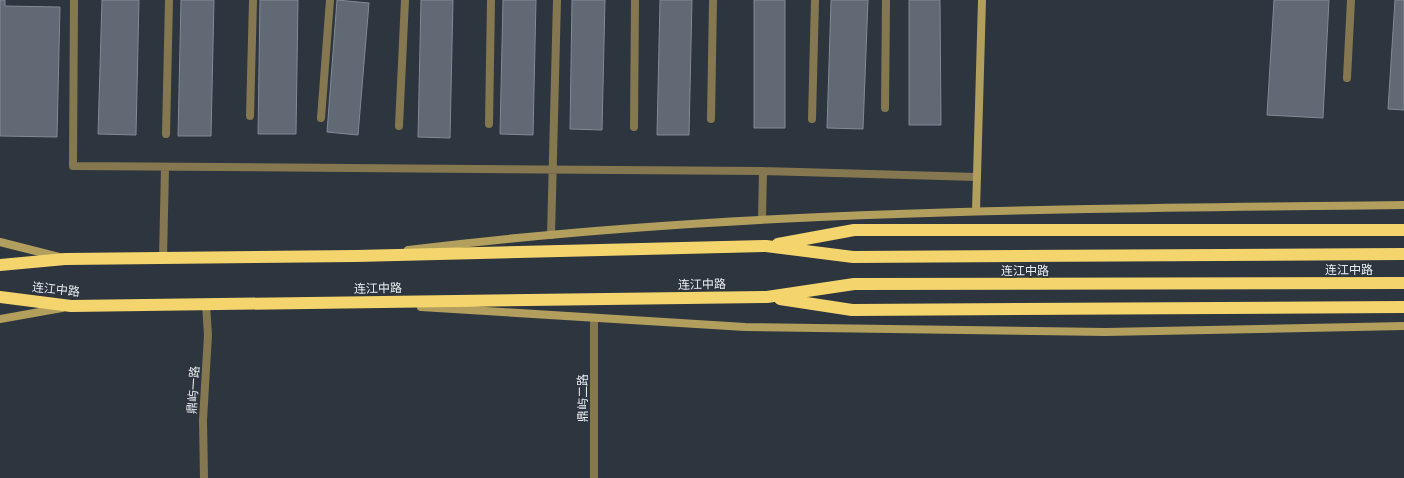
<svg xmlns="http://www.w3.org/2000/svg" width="1404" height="478" viewBox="0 0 1404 478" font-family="'IBM Plex Sans','Noto Sans SC',sans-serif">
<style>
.building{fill:#616a74;stroke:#818a95}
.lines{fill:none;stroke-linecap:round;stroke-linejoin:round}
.lane{stroke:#857851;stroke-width:8}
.street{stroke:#857851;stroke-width:8}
.secondary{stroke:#b29e5d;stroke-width:8}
.highway{stroke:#f4d46d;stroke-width:12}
.labels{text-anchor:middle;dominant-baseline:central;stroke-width:3.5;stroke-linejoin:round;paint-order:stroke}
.street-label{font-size:12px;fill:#e7ecf1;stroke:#2d353e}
</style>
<rect width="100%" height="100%" fill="#2d353e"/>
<path class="building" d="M0 0H5V6L60 7 57 137 0 136Z
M102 0H139L136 135 98 134Z
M181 0H214L211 136H178Z
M260 0H298L296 134H258Z
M337 0 369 3 358 135 327 132Z
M421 0H453L450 138 418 137Z
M503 0H536L533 135 500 134Z
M572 0H605L602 130 570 129Z
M660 0H692L689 135H657Z
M754 0H785V128H754Z
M831 0H868L863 129 827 128Z
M909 0H940L941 125H909Z
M1274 0H1329L1323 118 1267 115Z
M1395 0H1404V110L1388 109Z"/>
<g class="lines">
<path class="lane" d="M74 0 73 166 763 171 977 177
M1347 78 1351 0
M885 108 886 0
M250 116 253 0
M321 118 330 0
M711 119 713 0
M812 119 815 0
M489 124 491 0
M399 126 405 0
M634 127 635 0
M166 134 169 0
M762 219 763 171
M551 235 557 0
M163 258 165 168"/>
<path class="street" d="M204 478 203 420 208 335 206 304
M594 478V318"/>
<path class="secondary" d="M976 211 982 0
M0 242 59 257
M408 250C739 209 1072 209 1404 205
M421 307 745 327 1106 332 1404 326
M0 319 62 308"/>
<path class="highway" d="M778 244 854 230H1404
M0 265 65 259 356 256 766 246 853 257 1404 254
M0 297 71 306 767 297 854 284 1404 283
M780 299 852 310 1404 307"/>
</g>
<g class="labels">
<g class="street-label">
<text x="1349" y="269">连江中路</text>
<text x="1025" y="270">连江中路</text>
<text transform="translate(702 284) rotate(-1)">连江中路</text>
<text transform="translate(378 288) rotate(-1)">连江中路</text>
<text transform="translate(56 289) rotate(6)">连江中路</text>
<text transform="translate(193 390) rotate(-86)">鼎屿一路</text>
<text transform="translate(582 398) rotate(-90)">鼎屿二路</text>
</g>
</g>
</svg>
